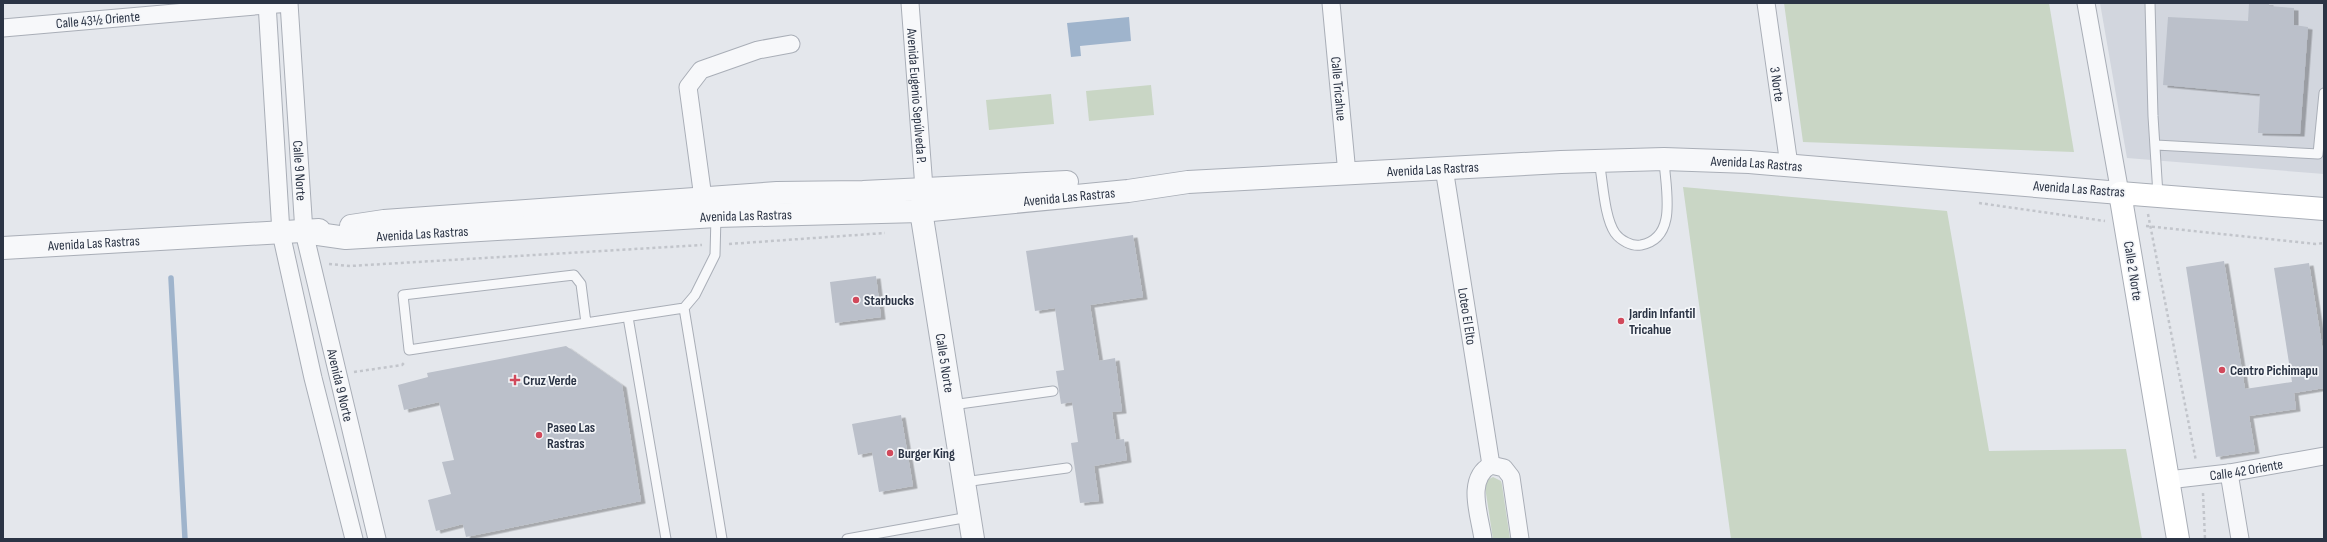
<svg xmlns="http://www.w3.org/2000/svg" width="2327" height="542" viewBox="0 0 2327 542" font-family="'Sofia Sans Condensed',sans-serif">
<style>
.built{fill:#d2d6de}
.green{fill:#c9d6c5}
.water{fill:#9fb4cc}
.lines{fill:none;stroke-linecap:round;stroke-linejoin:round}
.stream{stroke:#9fb4cc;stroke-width:5.5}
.building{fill:#bbc0ca;filter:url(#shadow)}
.service-casing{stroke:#a9aeb7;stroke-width:11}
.minor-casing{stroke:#a9aeb7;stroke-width:19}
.tertiary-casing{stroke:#a9aeb7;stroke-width:24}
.secondary-casing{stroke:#a9aeb7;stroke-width:24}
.path{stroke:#c2c5cb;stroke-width:2.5;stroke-dasharray:3 3;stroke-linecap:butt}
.service{stroke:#f7f8fa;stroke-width:9}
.minor{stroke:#f7f8fa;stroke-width:17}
.tertiary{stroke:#f7f8fa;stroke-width:22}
.secondary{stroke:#fff;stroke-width:22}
.poi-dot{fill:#d1495b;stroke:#f4f6f9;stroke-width:1.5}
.labels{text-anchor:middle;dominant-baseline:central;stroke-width:3.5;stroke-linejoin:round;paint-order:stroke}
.street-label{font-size:14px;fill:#2b3445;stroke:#f4f6f9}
.poi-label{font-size:14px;font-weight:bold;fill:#2b3445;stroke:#f4f6f9;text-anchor:start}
</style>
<defs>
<filter id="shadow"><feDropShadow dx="4.5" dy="2.5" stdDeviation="0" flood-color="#0004"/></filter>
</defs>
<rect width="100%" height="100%" fill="#e4e7ec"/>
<path class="built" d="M2100 3H2324V174L2127 158Z"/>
<path class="green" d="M1784 3H2049L2074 152 1803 142Z
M1151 85 1154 115 1089 121 1086 91Z
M1051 94 1054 124 989 130 986 100Z
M1683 187 1947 211 1989 451 2126 449 2142 539H1731Z
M1493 477 1501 481 1502 485 1510 539H1493L1485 487 1487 480Z"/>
<path class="water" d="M1129 17 1131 41 1080 46 1081 56 1071 57 1067 23Z"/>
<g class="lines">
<path class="stream" d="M171 278 185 539"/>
</g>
<path class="building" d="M2249 3H2269V6L2294 8V25L2308 27 2300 134 2258 133 2260 94 2163 85 2168 17 2248 21Z
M1133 235 1143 297 1090 305 1099 361 1115 358 1122 411 1112 412 1116 440 1124 439 1127 460 1094 466 1099 501 1080 503 1071 443 1078 442 1072 402 1061 404 1056 371 1064 370 1055 308 1035 311 1026 251Z
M2224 261 2245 389 2292 382 2274 268 2309 263 2324 358V388L2294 393 2296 409 2249 416 2255 451 2216 457 2186 267Z
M876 276 881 317 835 323 830 282Z
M566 346 622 385 641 501 466 537 463 524 436 531 428 500 451 494 442 462 454 460 439 402 404 410 398 385 428 377 427 373Z
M901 415 913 486 879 492 872 452 858 455 852 424Z"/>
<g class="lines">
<g class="service-casing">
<path id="service" d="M2150 3 2153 116 2158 195
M2156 145 2318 154 2324 93
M1599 161C1603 181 1604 217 1615 233 1620 240 1632 247 1641 245 1679 238 1665 187 1664 159
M684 308 722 539
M628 317 666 539
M586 323 581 284 574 275 403 295 409 350 684 308 695 295 715 255 716 216
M952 405 1053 391
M964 482 1067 468
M847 539 969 517"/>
</g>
<g class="minor-casing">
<g id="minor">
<path d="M267 3 281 233 313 378 354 539"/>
<path id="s1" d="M910 3 924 188"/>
<path id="s2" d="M1331 3 1347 174"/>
<path id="s3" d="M1766 3 1789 165"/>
<path d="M2086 3 2120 193"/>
<path id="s4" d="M3 28 289 3 304 232 377 539"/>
<path id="s5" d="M1444 168 1491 465"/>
<path d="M703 198 688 87 701 70 758 50 791 44"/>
<path d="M2229 473 2240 539"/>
<path id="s6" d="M2168 480 2229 473 2324 456"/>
<path d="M1483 539C1480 516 1465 479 1491 465L1504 468 1511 477 1520 539"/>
</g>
</g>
<g class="tertiary-casing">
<g id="tertiary">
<path id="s7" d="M923 197 921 211 973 539"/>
<path d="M351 226 384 221 777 193 863 192 1067 182"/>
<path id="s8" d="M304 232 346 238 716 216 921 211 1128 191 1188 182 1561 162 1664 159 1749 162 2120 193"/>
<path id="s9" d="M3 248 319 230"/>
</g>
</g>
<g class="secondary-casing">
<path id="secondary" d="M2178 539 2120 193 2324 209"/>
</g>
<path class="path" d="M1979 203 2105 221
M2148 214 2196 461
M2146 226 2316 244 2324 243
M729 244 885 233
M329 264 350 266 702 245
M354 372 402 365 404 363
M2203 493 2205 539"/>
<use href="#service" class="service"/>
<use href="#minor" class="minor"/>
<use href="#tertiary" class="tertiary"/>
<use href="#secondary" class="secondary"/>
</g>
<g class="poi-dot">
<circle cx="856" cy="300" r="4"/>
<circle cx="1621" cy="321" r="4"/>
<circle cx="2222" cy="370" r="4"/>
<path d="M513 374h4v4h4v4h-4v4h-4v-4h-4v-4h4z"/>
<circle cx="539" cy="435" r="4"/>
<circle cx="890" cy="453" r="4"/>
</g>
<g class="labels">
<g class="street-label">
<text transform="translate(98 20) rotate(-5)">Calle 43½ Oriente</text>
<text stroke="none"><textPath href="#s3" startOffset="82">3 Norte</textPath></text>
<text stroke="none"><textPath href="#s2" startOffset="86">Calle Tricahue</textPath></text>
<text stroke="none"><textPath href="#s1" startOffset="93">Avenida Eugenio Sepúlveda P.</textPath></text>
<text stroke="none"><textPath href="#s8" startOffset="1456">Avenida Las Rastras</textPath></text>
<text stroke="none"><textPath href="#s8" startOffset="1132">Avenida Las Rastras</textPath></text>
<text stroke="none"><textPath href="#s4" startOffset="455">Calle 9 Norte</textPath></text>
<text transform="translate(2079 189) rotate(4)">Avenida Las Rastras</text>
<text stroke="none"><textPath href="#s8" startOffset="767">Avenida Las Rastras</textPath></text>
<text stroke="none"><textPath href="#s8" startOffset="443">Avenida Las Rastras</textPath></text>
<text stroke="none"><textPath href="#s8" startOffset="119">Avenida Las Rastras</textPath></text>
<text stroke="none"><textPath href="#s9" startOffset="91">Avenida Las Rastras</textPath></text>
<text transform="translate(2133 271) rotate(81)">Calle 2 Norte</text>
<text stroke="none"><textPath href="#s5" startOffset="150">Loteo El Elto</textPath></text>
<text stroke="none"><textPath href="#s7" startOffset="168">Calle 5 Norte</textPath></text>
<text stroke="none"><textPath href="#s4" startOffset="674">Avenida 9 Norte</textPath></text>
<text stroke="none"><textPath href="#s6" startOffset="79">Calle 42 Oriente</textPath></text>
</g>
<g class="poi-label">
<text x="864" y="300">Starbucks</text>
<text x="1629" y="313">Jardin Infantil<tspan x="1629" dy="16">Tricahue</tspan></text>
<text x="2230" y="370">Centro Pichimapu</text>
<text x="523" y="380">Cruz Verde</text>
<text x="547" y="427">Paseo Las<tspan x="547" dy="16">Rastras</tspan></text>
<text x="898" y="453">Burger King</text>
</g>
</g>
<rect width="2327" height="542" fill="none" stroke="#2b3445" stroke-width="8"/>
</svg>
